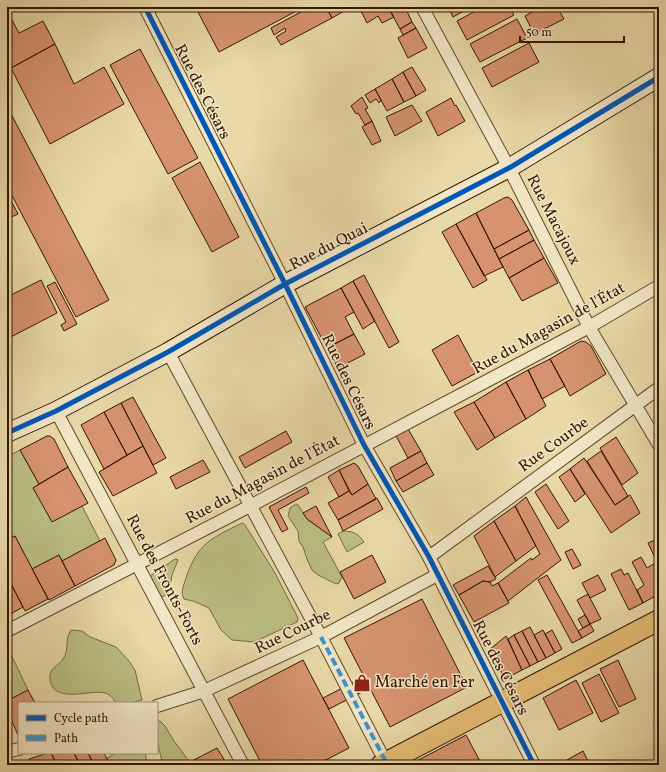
<svg xmlns="http://www.w3.org/2000/svg" width="666" height="772" viewBox="0 0 666 772" font-family="Vollkorn,serif">
<style>
.green{fill:#bbbe84;stroke:#786a42}
.building{fill:#d7936f;stroke:#341600}
.lines{fill:none;stroke-linecap:round;stroke-linejoin:round}
.street-casing{stroke:#61472a;stroke-width:14}
.secondary-casing{stroke:#341600;stroke-width:20}
.primary-casing{stroke:#341600;stroke-width:22}
.street{stroke:#f1e6c6;stroke-width:12}
.secondary{stroke:#f1e6c6;stroke-width:18}
.primary{stroke:#e4bc74;stroke-width:20}
.quiet{stroke:#3d93d0;stroke-width:4;stroke-dasharray:8 4;stroke-linecap:butt}
.cycleway-casing{stroke:#f1e6c6;stroke-width:8}
.cycleway{stroke:#0057b8;stroke-width:5}
.labels{text-anchor:middle;dominant-baseline:central;stroke-width:3;stroke-linejoin:round;paint-order:stroke}
.street-label{font-size:16px;fill:#341600;stroke:#f1e6c6}
.poi-label{font-size:16px;fill:#341600;stroke:#f1e6c6;text-anchor:start}
</style>
<rect width="100%" height="100%" fill="#e9d9a7"/>
<filter id="stains"><feTurbulence type="fractalNoise" baseFrequency=".005" numOctaves="4"/><feColorMatrix values="0 0 0 0 .2 0 0 0 0 .09 0 0 0 0 .02 0 0 0 .5 -.17"/></filter>
<radialGradient id="worn" r=".72"><stop offset=".6" stop-color="#630" stop-opacity="0"/><stop offset="1" stop-color="#630" stop-opacity=".3"/></radialGradient>
<path class="green" d="M20 450 39 484 33 488 82 506 100 541 62 561 59 555 32 569 15 536 12 538 7 529V457Z
M296 504 298 505 307 519 332 537 323 542 342 577 339 583 336 584 318 575 312 570 307 559 303 547 299 541 298 531 288 516 290 508Z
M242 523 245 525 275 573 298 618 297 622 254 642 232 640 221 630 209 608 193 601 184 599C180 592 184 585 186 578 198 543 210 539 242 523Z
M343 531C353 531 359 534 364 542L347 552 338 534Z
M175 559 178 560 172 575 169 592 163 597 160 595 150 576Z
M71 630 82 631 90 637 116 647 129 661 135 670 142 700 130 703H116C113 698 111 695 105 693 91 689 59 703 51 684 50 680 49 676 51 672 53 667 60 664 63 659 70 649 64 640 71 630Z
M7 646 28 690 7 701Z
M157 721H160L165 726 174 741 192 765H163L157 741Z
M117 753H145L148 765H110L107 758Z"/>
<path class="building" d="M208 7H304L219 52 198 12Z
M310 7H326L332 18 281 45 276 37 286 31 285 28 274 35 271 28Z
M326 7H351L332 18Z
M359 7H388L394 17 382 23 378 16 367 23Z
M388 7H405L412 22 400 29Z
M448 7H471L453 17Z
M483 7H509L514 15 467 40 457 21Z
M541 7H557L564 19 534 34 525 16Z
M7 11 19 33 43 21 55 44 11 68H7Z
M517 19 527 38 480 62 470 44Z
M412 22 416 28 403 35 400 29Z
M416 28 427 48 408 58 398 38Z
M529 43 539 62 492 87 482 68Z
M55 44 74 84 104 67 124 104 50 144 11 68Z
M140 49 198 158 168 174 110 65Z
M412 67 426 90 416 96 403 72Z
M403 72 416 96 404 102 392 79Z
M392 79 404 102 387 111 375 89Z
M375 89 381 100 379 103 376 99 370 103 365 95Z
M362 97 368 108 365 109 372 121 365 125 358 113 356 114 351 106Z
M451 98 455 106 456 105 465 121 438 136 426 112Z
M412 105 422 121 395 136 386 117Z
M10 112 109 300 76 317 7 186V113Z
M372 121 381 141 372 145 362 127Z
M200 162 239 237 212 252 172 178Z
M7 193 18 214 7 219Z
M508 197 512 200 529 230 494 249 476 213 504 198Z
M476 213 503 267 484 276 456 224Z
M456 224 487 280 473 288 442 232Z
M529 230 534 240 499 259 494 249Z
M534 240 544 258 509 278 499 259Z
M544 258 558 283 522 301 509 278Z
M364 275 399 342 389 348 353 281Z
M41 280 57 313 7 339V287L11 295Z
M353 281 375 321 363 329 341 288Z
M55 282 77 324 64 331 61 325 66 322 47 286Z
M341 288 354 312 345 317 354 334 327 348 305 307Z
M354 334 365 354 338 368 327 348Z
M458 335 478 372 452 386 432 350Z
M581 341 586 342 591 346 606 374 570 396 550 359Z
M550 359 565 386 542 399 528 370Z
M528 370 546 406 526 419 506 382Z
M506 382 526 419 495 438 474 402Z
M133 397 166 458 153 465 121 403Z
M474 402 495 438 477 450 454 412Z
M121 403 143 446 127 455 104 412Z
M104 412 127 455 104 469 81 425Z
M408 429 421 451 408 458 396 436Z
M286 431 292 442 245 468 239 457Z
M47 436H50L54 439 68 467 39 484 20 450Z
M616 437 638 473 622 485 600 448Z
M143 446 157 473 113 496 99 472Z
M421 451 427 463 396 481 390 468Z
M601 451 628 496 615 505 587 461Z
M584 458 615 505 630 495 640 513 611 533 570 469Z
M203 460 210 472 176 489 170 477Z
M354 463 358 466 368 484 352 495 339 470Z
M427 463 434 475 403 492 396 481Z
M68 467 88 503 52 522 33 488Z
M570 469 585 494 575 502 559 477Z
M339 470 349 491 339 497 328 477Z
M368 484 376 499 338 520 328 503 349 491 352 495Z
M546 484 569 521 558 529 535 492Z
M306 487 309 493 278 510 288 529 282 532 269 507Z
M526 497 561 560 508 601 498 583 531 558 532 560 540 554 515 506Z
M377 498 383 509 343 531 338 520Z
M316 506 332 537 307 519 303 513Z
M515 506 536 546 516 561 494 521Z
M494 521 516 561 495 577 474 536Z
M7 529 12 538 7 540Z
M15 536 48 599 25 611 7 576V540Z
M105 538 116 560 114 565 75 586 62 561Z
M659 538V561L657 562 648 543Z
M572 549 581 565 573 569 565 552Z
M59 555 75 586 49 600 32 569Z
M372 555 386 582 354 599 340 572Z
M641 557 647 568 659 561V594L643 603 637 590 644 585 632 562Z
M488 566 496 579 490 582 483 581 459 595 453 585Z
M621 569 624 575 628 573 643 603 629 610 611 574Z
M547 575 582 638 572 643 538 580Z
M598 575 606 590 590 598 582 583Z
M7 576 23 607 7 616Z
M483 581 490 582 492 586 498 583 509 603 474 622 459 595Z
M588 594 601 619 590 624 577 600Z
M422 599 467 687 390 727 344 638Z
M585 615 590 624 583 628 578 619Z
M590 624 594 631 582 638 578 631Z
M530 627 546 658 538 662 522 631Z
M543 630 555 653 546 658 534 635Z
M552 630 562 649 555 653 545 634Z
M522 631 538 662 530 666 514 635Z
M514 635 530 666 522 670 508 639Z
M506 636 522 670 505 679 489 650Z
M303 660 349 748 316 765H262L228 699Z
M618 660 636 699 619 707 600 669Z
M599 674 619 713 601 722 582 683Z
M364 677 370 688 329 709 323 698Z
M576 680 593 713 559 730 543 698Z
M28 690 35 703H19V734L18 735 7 710V701Z
M466 735 482 765H409Z
M217 748 225 761 218 765H192L190 762Z
M583 751 590 765H558Z
M48 753H51L57 765H32L29 759Z
M51 753H74L80 765H57Z
M74 753H88L94 765H80Z
M88 753H104L110 765H94Z"/>
<g class="lines">
<g class="street-casing">
<path id="street" d="M145 7 285 284 364 445 429 557 534 765
M422 7 509 168 589 327 659 445
M168 352 321 637 387 765
M56 411 243 765
M429 557 659 388
M7 631 250 506 589 327 659 286
M157 706 204 691 321 637 437 575
M7 752 19 749"/>
</g>
<g class="secondary-casing">
<path id="secondary" d="M7 433 56 411 168 352 285 284 509 168 659 77"/>
</g>
<g class="primary-casing">
<path id="primary" d="M381 765 659 620"/>
</g>
<use href="#street" class="street"/>
<use href="#secondary" class="secondary"/>
<use href="#primary" class="primary"/>
<path class="quiet" d="M321 637 386 762"/>
<g class="cycleway-casing">
<path id="cycleway" d="M145 7 285 284 364 445 429 557 534 765
M7 433 56 411 168 352 285 284 509 168 659 77"/>
</g>
<use href="#cycleway" class="cycleway"/>
</g>
<defs>
<g id="shop-bare" transform="scale(1.38)"><path d="M-5-2.5h2.3a2.7 3.5 0 0 1 5.4 0H5L5.5 6h-11ZM-1.5-2.5h3a1.5 2.3 0 0 0-3 0Z" fill="#8f2418" stroke="#f1e6c6" stroke-width="2.5" paint-order="stroke"/></g>
</defs>
<g fill-rule="evenodd">
<use href="#shop-bare" x="362" y="683"/>
</g>
<g class="labels">
<g class="street-label">
<text transform="translate(202 92) rotate(63)">Rue des Césars</text>
<text transform="translate(553 220) rotate(63)">Rue Macajoux</text>
<text transform="translate(329 247) rotate(-27)">Rue du Quai</text>
<text transform="translate(549 329) rotate(-29)">Rue du Magasin de l'État</text>
<text transform="translate(348 382) rotate(64)">Rue des Césars</text>
<text transform="translate(554 445) rotate(-36)">Rue Courbe</text>
<text transform="translate(263 480) rotate(-28)">Rue du Magasin de l'État</text>
<text transform="translate(164 580) rotate(62)">Rue des Fronts-Forts</text>
<text transform="translate(293 632) rotate(-26)">Rue Courbe</text>
<text transform="translate(500 668) rotate(63)">Rue des Césars</text>
</g>
<g class="poi-label">
<text x="375" y="683">Marché en Fer</text>
</g>
</g>
<rect width="666" height="772" fill="none" stroke="#e9d9a7" stroke-width="24"/>
<rect x="8" y="8" width="650" height="756" fill="none" stroke="#341600" stroke-width="2"/>
<rect x="12" y="12" width="642" height="748" fill="none" stroke="#341600"/>
<rect x="18" y="702" width="140" height="52" fill="#f1e6c6" stroke="#a59377"/>
<rect x="26" y="715" width="20" height="6" fill="#0057b8" stroke="#a59377"/>
<text x="54" y="722" font-size="12" fill="#341600">Cycle path</text>
<rect x="26" y="735" width="20" height="6" fill="#3d93d0" stroke="#a59377"/>
<text x="54" y="742" font-size="12" fill="#341600">Path</text>
<path d="M520 36v6h104v-6" fill="none" stroke="#341600" stroke-width="2"/>
<text x="526" y="36" font-size="12" fill="#341600" stroke="#f1e6c6" stroke-width="3" paint-order="stroke">50 m</text>
<rect width="100%" height="100%" filter="url(#stains)"/>
<rect width="100%" height="100%" fill="url(#worn)"/>
</svg>
